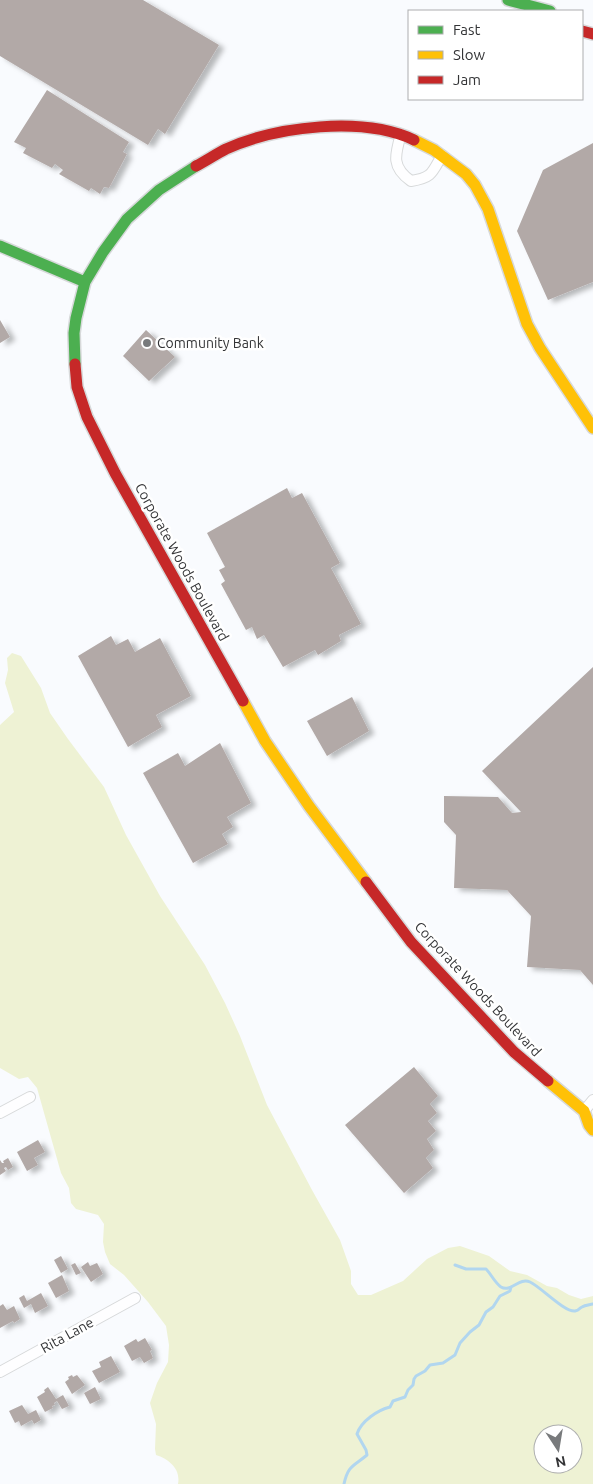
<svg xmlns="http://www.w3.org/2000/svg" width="593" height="1484" viewBox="0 0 593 1484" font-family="Ubuntu,sans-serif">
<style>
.green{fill:#eef2d4;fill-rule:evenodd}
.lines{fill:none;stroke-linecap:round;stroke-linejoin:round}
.stream{stroke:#b1d6ef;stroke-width:3}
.building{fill:#b2a9a7;filter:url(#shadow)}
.street-casing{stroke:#d7d9da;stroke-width:12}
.fast-casing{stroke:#d7d9da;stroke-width:14}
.slow-casing{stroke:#d7d9da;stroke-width:14}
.jam-casing{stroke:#d7d9da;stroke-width:14}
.street{stroke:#fefeff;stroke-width:10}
.fast{stroke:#4caf50;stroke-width:11}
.slow{stroke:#ffc107;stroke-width:11}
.jam{stroke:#c62828;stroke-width:11}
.poi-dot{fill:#787a7c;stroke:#fff;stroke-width:2}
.labels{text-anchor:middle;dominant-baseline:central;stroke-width:5;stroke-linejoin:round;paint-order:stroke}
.poi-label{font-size:14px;fill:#333436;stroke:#fff;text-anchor:start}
.street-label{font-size:14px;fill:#333436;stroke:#fff}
</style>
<defs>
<filter id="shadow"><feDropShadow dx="5.5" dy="3" stdDeviation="2.5" flood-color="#0004"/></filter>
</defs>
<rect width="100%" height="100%" fill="#f9fbfe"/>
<path class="green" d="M12 653 21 656 41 688 50 713 68 739 104 787 126 835 160 896 205 965 225 1003 240 1036 267 1105 312 1190 340 1240 351 1271V1284L358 1295H371L403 1281 427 1259 448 1248 460 1246 489 1256 510 1271 527 1275 547 1286 557 1288 569 1295 581 1299 593 1296V1484H178C181 1469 169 1459 156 1455L155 1449 156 1424 150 1403 157 1383 168 1362 169 1345 166 1326 148 1302 124 1275 110 1264 105 1252 103 1242 104 1224 98 1215 76 1209 71 1203 69 1188 61 1173 37 1088 28 1077 19 1079 0 1068V725L14 712 5 683 8 670 7 658ZM543 1434H573V1464H543Z"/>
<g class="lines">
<path class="stream" d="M455 1265 466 1269H486C491 1274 495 1283 501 1287 511 1293 519 1277 530 1282 541 1287 564 1312 575 1311 580 1310 578 1309 582 1307 585 1305 589 1305 593 1304
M344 1484C348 1465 354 1466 367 1455L366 1450 357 1434C361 1421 378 1410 390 1407L393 1401 405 1397 408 1390 413 1385 414 1379 416 1376 425 1371 430 1365 443 1363 455 1355 460 1343 470 1332 479 1325 486 1312 493 1307 500 1296 510 1291 511 1287"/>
</g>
<path class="building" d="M0 0H143L219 45 165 134 158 129 148 145 0 56Z
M47 90 129 142 123 152 127 154 109 188 104 187 100 194 91 188 89 191 59 174 63 170 55 164 52 168 23 153 26 148 14 142Z
M593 143V282L548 300 517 231 543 170Z
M0 320 10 337 0 343Z
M146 330 175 357 149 381 123 356Z
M287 488 292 498 302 493 340 563 331 568 361 624 339 635 341 641 318 655 315 650 283 667 264 635 257 639 252 627 246 630 221 584 225 581 219 570 225 567 207 533Z
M111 636 116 645 128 639 135 652 160 638 191 696 156 715 162 727 128 747 78 656Z
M593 667V985L580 970 527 967 531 916 507 890 454 888 456 835 444 822V796L498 797 512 813 521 812 482 771Z
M352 697 369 731 327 756 307 721Z
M220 743 251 803 227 817 233 827 222 834 228 844 193 863 143 773 178 753 185 766Z
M414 1067 438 1096 430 1104 437 1113 428 1121 436 1131 427 1139 434 1150 426 1158 433 1168 404 1193 345 1125Z
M38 1140 45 1152 34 1158 38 1165 27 1171 17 1152Z
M8 1158 13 1167 8 1170 6 1167 4 1168 6 1171 0 1175V1160L2 1163H4L3 1161Z
M61 1256 68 1269 61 1273 54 1260Z
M88 1262 90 1266 97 1263 103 1274 91 1282 81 1267Z
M75 1263 81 1273 76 1275 71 1265Z
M62 1275 69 1291 56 1298 48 1283Z
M41 1293 48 1306 35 1313 31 1304 24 1308 19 1298 24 1295 27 1301Z
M3 1304 7 1310 14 1306 20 1319 14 1323 13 1321 0 1328V1306Z
M145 1338 152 1350 150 1351 153 1358 144 1363 140 1357 132 1361 124 1346 136 1339 138 1342Z
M111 1356 120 1372 99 1383 92 1371 101 1367 99 1362Z
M72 1375 73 1377 77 1375 85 1385 72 1394 65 1382 69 1379 68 1377Z
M48 1387 56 1399 63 1395 69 1406 62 1409 57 1401 54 1403 55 1405 52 1406 53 1408 45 1412 37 1397 45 1392 44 1390Z
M95 1387 101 1399 90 1404 84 1393Z
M22 1405 28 1414 36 1410 41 1420 34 1424 32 1420 21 1426 19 1421 15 1423 9 1411Z"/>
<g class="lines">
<g class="street-casing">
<path id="street" d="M401 134C395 155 391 167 411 181 432 178 432 173 442 155
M584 1111 593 1100
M0 1113 30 1097
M0 1372 135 1298"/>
</g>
<g class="fast-casing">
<path id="fast" d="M508 0 550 11
M0 246 85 282
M75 364 74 333 76 318 85 282 103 252 127 219 159 190 196 166"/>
</g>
<g class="slow-casing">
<path id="slow" d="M414 140 434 150 466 174 475 185 488 209 527 324 540 348 593 428
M243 701 265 741 309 806 366 882
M548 1081 584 1111 589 1125 593 1130"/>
</g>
<g class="jam-casing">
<path id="jam" d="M582 31 593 34
M196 166C206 161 216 154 226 149 277 126 363 116 414 140
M75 364 77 387 87 417 115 473 243 701
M366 882 411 942 514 1052 548 1081"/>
</g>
<use href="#street" class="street"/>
<use href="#fast" class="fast"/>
<use href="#slow" class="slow"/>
<use href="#jam" class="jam"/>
</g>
<circle class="poi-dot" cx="147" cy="343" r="5"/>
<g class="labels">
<g class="poi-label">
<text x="157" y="343">Community Bank</text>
</g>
<g class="street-label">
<text transform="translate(182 562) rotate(61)">Corporate Woods Boulevard</text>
<text transform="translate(478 989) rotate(47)">Corporate Woods Boulevard</text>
<text transform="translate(67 1335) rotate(-29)">Rita Lane</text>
</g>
</g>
<rect x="408" y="10" width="175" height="90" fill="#ffffff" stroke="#adaeaf"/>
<rect x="418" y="26" width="25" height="8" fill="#4caf50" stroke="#adaeaf"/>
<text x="453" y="35" font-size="15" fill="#333436">Fast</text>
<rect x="418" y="51" width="25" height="8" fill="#ffc107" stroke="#adaeaf"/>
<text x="453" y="60" font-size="15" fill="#333436">Slow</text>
<rect x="418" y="76" width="25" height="8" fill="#c62828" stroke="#adaeaf"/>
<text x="453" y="85" font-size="15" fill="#333436">Jam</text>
<g transform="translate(558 1449) rotate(168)"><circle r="24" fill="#ffffff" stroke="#adaeaf"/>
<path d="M0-4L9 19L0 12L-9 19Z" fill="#787a7c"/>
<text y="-8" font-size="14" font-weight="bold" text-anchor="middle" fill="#333436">N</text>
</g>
</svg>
